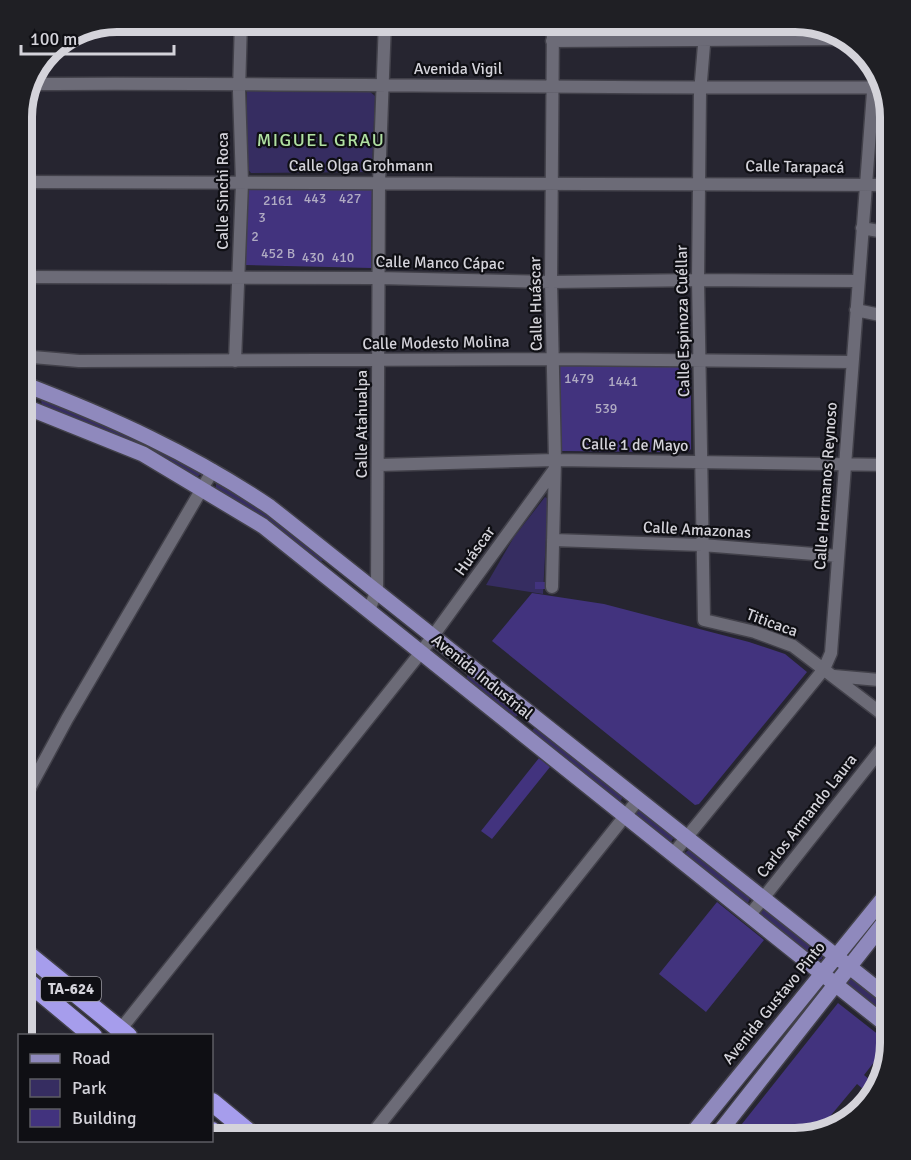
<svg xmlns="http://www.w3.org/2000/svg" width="911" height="1160" viewBox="0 0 911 1160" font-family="Signika,sans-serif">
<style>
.green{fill:#362d61}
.building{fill:#42337e}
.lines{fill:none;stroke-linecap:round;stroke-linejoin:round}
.minor-casing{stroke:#42414a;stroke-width:15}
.major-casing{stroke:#42414a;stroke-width:18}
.highway-casing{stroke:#42414a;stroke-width:21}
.minor{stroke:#6c6b77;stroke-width:12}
.major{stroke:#8f89bd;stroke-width:15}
.highway{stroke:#a69dec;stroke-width:18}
.labels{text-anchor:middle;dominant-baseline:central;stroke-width:4.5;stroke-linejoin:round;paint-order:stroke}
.number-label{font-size:14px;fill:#b0abc3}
.shield{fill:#0f0f14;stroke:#99989f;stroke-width:1.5}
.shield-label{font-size:15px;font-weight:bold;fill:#d4d3da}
.street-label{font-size:16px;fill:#d4d3da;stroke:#0f0f14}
.neighbourhood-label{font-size:18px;letter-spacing:1.5px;fill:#b0e1a2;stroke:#0f0f14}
.rim{fill:none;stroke:#d4d3da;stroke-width:8}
</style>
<rect width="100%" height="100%" fill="#262530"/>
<path class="green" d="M247 89 369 91 375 96 372 169 368 172 251 173 247 168Z
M41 399 94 417 203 472 197 477 134 443 42 406Z
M216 481 261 505 324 560 318 562 255 513 216 488Z
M545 497 548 499 543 594 486 585 514 537Z
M468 673 520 711 519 715 513 718 466 680Z
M536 725 624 795 620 802H617L531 733Z
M639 807 675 835 671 842 668 843 633 815Z
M691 848 751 896 748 903H744L686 856 685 853Z
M766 908 823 953 822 959 816 961 760 916V913Z
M850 976 890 1005V1020L846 985Z"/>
<path class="building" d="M303 21H319L318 27H304Z
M372 187 371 268 245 265 247 188Z
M560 366H688L691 368V449L688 452H659L561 451 558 449Z
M535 582H545V589H535Z
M532 593 604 604 749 642 785 654 807 672 699 804 695 805 492 641Z
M539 758 550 767 492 839 481 831Z
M717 902 764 940 706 1012 659 974Z
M838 1003 889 1043 864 1075 876 1085 869 1094 857 1084 817 1132 795 1139H730Z"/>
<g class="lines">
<g class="minor-casing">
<path id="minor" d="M706 21 700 93 698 280 704 620 755 632 793 646 890 720
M552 41 848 39
M34 84C316 82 599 90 881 87
M21 182 890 185
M862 228 890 233
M21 277 378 278 551 282 698 280 858 281
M856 310 890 317
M21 356 79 361 553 359 851 362
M235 361 242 183 239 91 241 21
M379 465 555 460 890 465
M553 540 702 545 838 556
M552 587 555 460 551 282 553 21
M369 610 377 590 379 183 385 21
M834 676 890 681
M21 804 67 719 213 470
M673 854 824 669 831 653 875 65
M749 916 890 738
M116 1035 422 651 554 470
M867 1102 878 1088
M368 1139 637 801"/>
</g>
<g class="major-casing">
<path id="major" d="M21 383C112 418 190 453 270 507L890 999
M21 405 143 454 263 526 890 1028
M688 1139 890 890
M714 1139 890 915"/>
</g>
<g class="highway-casing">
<path id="highway" d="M21 949 128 1036
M21 976 93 1036
M212 1102 257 1139
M212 1131 221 1139"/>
</g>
<use href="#minor" class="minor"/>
<use href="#major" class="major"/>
<use href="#highway" class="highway"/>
</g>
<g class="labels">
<g class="number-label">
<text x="315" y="198">443</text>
<text x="350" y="198">427</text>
<text x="278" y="200">2161</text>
<text x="262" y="217">3</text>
<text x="255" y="236">2</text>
<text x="278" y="253">452 B</text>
<text x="313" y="257">430</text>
<text x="343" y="257">410</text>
<text x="579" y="378">1479</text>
<text x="623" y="381">1441</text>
<text x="606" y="408">539</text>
</g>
<rect class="shield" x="41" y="977" width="60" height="24" rx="4.5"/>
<g class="shield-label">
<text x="71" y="989">TA-624</text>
</g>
<g class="street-label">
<text x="458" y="69">Avenida Vigil</text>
<text x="361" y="166">Calle Olga Grohmann</text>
<text transform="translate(795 167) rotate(1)">Calle Tarapacá</text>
<text transform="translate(223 191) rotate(-90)">Calle Sinchi Roca</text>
<text transform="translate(440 263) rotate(1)">Calle Manco Cápac</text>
<text transform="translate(536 304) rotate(-91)">Calle Huáscar</text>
<text transform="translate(683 321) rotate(-91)">Calle Espinoza Cuéllar</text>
<text transform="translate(436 343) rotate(-1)">Calle Modesto Molina</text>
<text transform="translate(362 424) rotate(-90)">Calle Atahualpa</text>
<text transform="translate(635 445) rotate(1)">Calle 1 de Mayo</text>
<text transform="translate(826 486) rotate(-86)">Calle Hermanos Reynoso</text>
<text transform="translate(697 530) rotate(3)">Calle Amazonas</text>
<text transform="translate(475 551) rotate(-54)">Huáscar</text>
<text transform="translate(772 623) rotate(20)">Titicaca</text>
<text transform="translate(482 677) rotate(39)">Avenida Industrial</text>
<text transform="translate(807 816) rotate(-52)">Carlos Armando Laura</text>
<text transform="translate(774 1003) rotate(-51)">Avenida Gustavo Pinto</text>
</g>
<g class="neighbourhood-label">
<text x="321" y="140">MIGUEL GRAU</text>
</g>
</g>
<path d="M0 0H911V1160H0ZM117 32H795A85 85 0 0 1 880 117V1043A85 85 0 0 1 795 1128H117A85 85 0 0 1 32 1043V117A85 85 0 0 1 117 32Z" fill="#1f1f24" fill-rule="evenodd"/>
<path class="rim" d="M117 32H795A85 85 0 0 1 880 117V1043A85 85 0 0 1 795 1128H117A85 85 0 0 1 32 1043V117A85 85 0 0 1 117 32Z"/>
<rect x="18" y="1034" width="195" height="108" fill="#0f0f14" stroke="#5e5d63" stroke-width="1.5"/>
<rect x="30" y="1054" width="30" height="9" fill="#8f89bd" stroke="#5e5d63" stroke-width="1.5"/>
<text x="72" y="1064" font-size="18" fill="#d4d3da">Road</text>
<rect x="30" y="1079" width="30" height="18" fill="#362d61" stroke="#5e5d63" stroke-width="1.5"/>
<text x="72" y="1094" font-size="18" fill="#d4d3da">Park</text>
<rect x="30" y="1109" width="30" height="18" fill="#42337e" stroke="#5e5d63" stroke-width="1.5"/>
<text x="72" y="1124" font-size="18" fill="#d4d3da">Building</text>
<path d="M21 45v9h153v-9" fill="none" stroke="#d4d3da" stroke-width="3"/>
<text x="30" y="45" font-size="18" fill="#d4d3da" stroke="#0f0f14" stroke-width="4.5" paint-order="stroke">100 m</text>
</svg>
